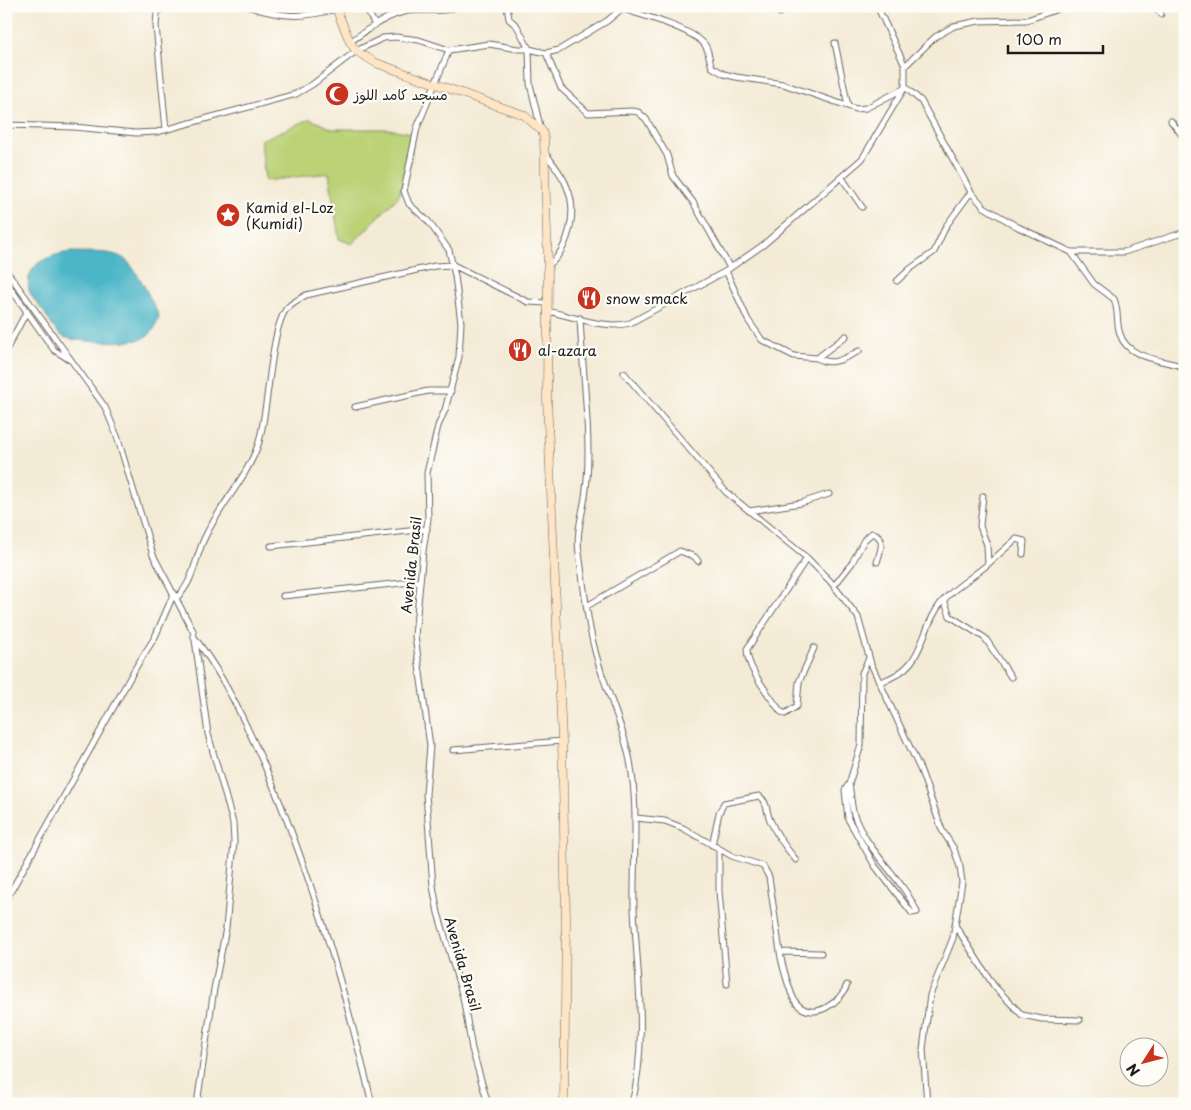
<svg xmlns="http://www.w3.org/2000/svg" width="1191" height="1110" viewBox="0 0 1191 1110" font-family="'Playpen Sans','Playpen Sans Arabic',sans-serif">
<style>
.green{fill:#bbd277;stroke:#6c774a}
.water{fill:#4bb6c8;stroke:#346972}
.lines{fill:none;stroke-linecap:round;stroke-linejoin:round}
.street-casing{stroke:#68645d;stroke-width:7}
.secondary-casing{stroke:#68645d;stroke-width:9}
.street{stroke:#fff;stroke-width:5}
.secondary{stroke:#fee5c5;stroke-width:8}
.labels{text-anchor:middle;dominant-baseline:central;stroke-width:4.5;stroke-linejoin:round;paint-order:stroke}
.poi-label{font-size:14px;fill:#1c1c1c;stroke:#fdfcf7;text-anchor:start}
.street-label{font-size:14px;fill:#1c1c1c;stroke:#fdfcf7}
</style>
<rect width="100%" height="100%" fill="#fdfcf7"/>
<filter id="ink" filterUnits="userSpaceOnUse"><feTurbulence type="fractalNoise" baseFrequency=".02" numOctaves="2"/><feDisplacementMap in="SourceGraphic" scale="10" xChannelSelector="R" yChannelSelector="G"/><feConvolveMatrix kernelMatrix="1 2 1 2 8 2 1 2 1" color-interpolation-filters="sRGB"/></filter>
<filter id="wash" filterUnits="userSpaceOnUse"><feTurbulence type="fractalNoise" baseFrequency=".0096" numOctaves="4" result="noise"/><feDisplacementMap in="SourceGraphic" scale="20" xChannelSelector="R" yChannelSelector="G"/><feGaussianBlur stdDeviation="1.12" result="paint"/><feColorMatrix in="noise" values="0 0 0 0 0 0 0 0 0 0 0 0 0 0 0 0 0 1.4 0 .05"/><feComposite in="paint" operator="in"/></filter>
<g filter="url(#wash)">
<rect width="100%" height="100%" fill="#f4ebd6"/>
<path class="green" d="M310 119 333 129H388L412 133 411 158 398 197 352 244 339 239 329 173 265 181 261 140Z"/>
<path class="water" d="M71 252C87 253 107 250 121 257 136 264 151 301 159 316 157 326 152 335 142 339 129 343 73 343 62 336 54 331 49 320 44 312 39 306 31 297 29 290 24 263 50 255 71 252Z"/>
</g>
<g filter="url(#ink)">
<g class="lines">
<g class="street-casing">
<path id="street" d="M163 6 157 13 156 26 166 130
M247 6C281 17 301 19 336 9
M365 6 375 25
M507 6 509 19 517 26 529 49 530 84 541 130
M778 6 780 13
M1155 6 1161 14
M623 9C642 15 693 29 705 45 709 51 709 60 712 67L724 74 736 77 783 84 856 109 866 108 905 88
M350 42C367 30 386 15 408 11 424 8 443 14 457 6
M835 43 848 106
M449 50 417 128 404 191 409 204 428 221 449 250 455 276 461 323 459 357 445 410 438 426 427 473 428 519 423 551 415 636 430 746 426 794 433 886 438 913 463 997 472 1049 488 1104
M546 53 561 88 588 113 632 111 638 112 646 119 667 155 673 176 693 202 730 268
M905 66 935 37 954 26 979 21 1027 20 1066 6
M905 87 921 101 971 192 984 207 1018 227 1071 252H1124L1185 232
M1171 121 1185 139
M6 125 74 127 136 133 157 132 296 94 313 84 356 51 383 38 396 37 419 40 449 50 489 44 518 49H529L546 53 559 50 607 21 625 6
M546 154C553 164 563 175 567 187 578 212 569 249 548 266
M842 178 862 207
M1071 252 1094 284 1114 299C1119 311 1116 323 1120 334 1127 359 1164 360 1185 367
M6 270 105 407 117 436 153 555 193 631 194 637C224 676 243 718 263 762 311 872 344 987 372 1104
M726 271 748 320 762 340 794 356 817 358 846 336
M897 281 910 269 934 252 946 226 971 192
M6 282 54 350 70 360
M547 311C573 316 605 330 630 323L726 271 763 245 862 159 905 87V66L877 6
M580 318C582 363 588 408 588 453 588 468 587 483 585 497 582 516 576 533 579 553 585 593 588 635 602 674 612 704 624 730 630 761 639 810 633 859 634 909 637 974 648 1039 632 1104
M6 350 27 311
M817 358C832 367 845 358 859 351
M624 373 726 492 807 558 747 649C747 670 769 694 780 711L785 714 797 706 799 682 814 648
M355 407 428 391H451
M749 511 801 503 829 494
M271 546 427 529
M807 558 830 581 858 617 871 664 921 771 942 830 954 849 960 867 962 882 953 938 930 995 923 1049 927 1104
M988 564 1016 539 1024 541 1023 554
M834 586 852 563 864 540 872 533C887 537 880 552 877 562
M283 596 420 581
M176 598C194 583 195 557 205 537 220 505 246 479 258 445 269 412 270 328 287 308 292 302 300 299 306 295L435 266 453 265 528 302 547 303
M944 600 950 616 985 638 1011 677
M587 606 680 551 695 557 698 561
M195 640 208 734 233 823 234 842 226 928 214 989 197 1104
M880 682C927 667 917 634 941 603 953 588 973 577 988 564L987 545 980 526 983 496
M453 750 562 741
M849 784C851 794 851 806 854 815 867 852 902 877 917 912L912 913 875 866 848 819 845 790 849 784 861 745 862 673 869 658
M636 818 665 821 683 828 732 856 763 866 769 877 780 952 821 953
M712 845 719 813 724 803 759 796C768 802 766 811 770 820 776 835 786 848 796 860
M719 849V891L727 984
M6 900 136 667 155 637 174 593
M955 925 994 986 1022 1015 1042 1019 1080 1020
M780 952C781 961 791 998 797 1004 814 1022 841 1002 847 985"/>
</g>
<g class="secondary-casing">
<path id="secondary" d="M335 6 350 42 356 51 376 63 524 115 542 131 544 138 548 266 547 399 562 741 566 918 564 1104"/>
</g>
<use href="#street" class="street"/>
<use href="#secondary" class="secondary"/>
</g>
</g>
<defs>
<g id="mosque-disc" transform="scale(1.25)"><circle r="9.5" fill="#c8321e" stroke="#fdfcf7"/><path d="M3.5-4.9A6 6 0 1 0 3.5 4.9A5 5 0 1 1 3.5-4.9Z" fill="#fff"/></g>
<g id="sight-disc" transform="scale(1.25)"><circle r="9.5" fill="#c8321e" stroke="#fdfcf7"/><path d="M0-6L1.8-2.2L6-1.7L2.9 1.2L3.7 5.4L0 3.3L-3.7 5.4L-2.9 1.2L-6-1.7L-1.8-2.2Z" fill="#fff"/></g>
<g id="restaurant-disc" transform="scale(1.25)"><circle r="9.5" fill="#c8321e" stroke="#fdfcf7"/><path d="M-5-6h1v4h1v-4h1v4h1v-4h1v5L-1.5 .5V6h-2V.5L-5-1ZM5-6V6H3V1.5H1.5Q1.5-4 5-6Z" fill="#fff"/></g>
</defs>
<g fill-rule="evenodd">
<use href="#mosque-disc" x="337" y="94"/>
<use href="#sight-disc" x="228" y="215"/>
<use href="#restaurant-disc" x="589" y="298"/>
<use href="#restaurant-disc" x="520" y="350"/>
</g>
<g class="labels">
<g class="poi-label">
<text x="354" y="94">مسجد كامد اللوز</text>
<text x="246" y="207">Kamid el-Loz<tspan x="246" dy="16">(Kumidi)</tspan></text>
<text x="606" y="298">snow smack</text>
<text x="538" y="350">al-azara</text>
</g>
<g class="street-label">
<text transform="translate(411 565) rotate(-84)">Avenida Brasil</text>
<text transform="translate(463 964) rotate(74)">Avenida Brasil</text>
</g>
</g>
<rect width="1191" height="1110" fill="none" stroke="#fdfcf7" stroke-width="25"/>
<g transform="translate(1144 1062) rotate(234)"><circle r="24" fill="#fdfcf7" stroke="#a3a29f"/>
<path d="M0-4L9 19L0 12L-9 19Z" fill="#c8321e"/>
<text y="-8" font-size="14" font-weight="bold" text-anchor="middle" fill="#1c1c1c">N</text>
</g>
<path d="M1008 45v8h95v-8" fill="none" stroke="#1c1c1c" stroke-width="2.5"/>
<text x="1016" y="45" font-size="15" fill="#1c1c1c" stroke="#fdfcf7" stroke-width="4" paint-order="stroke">100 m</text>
</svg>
